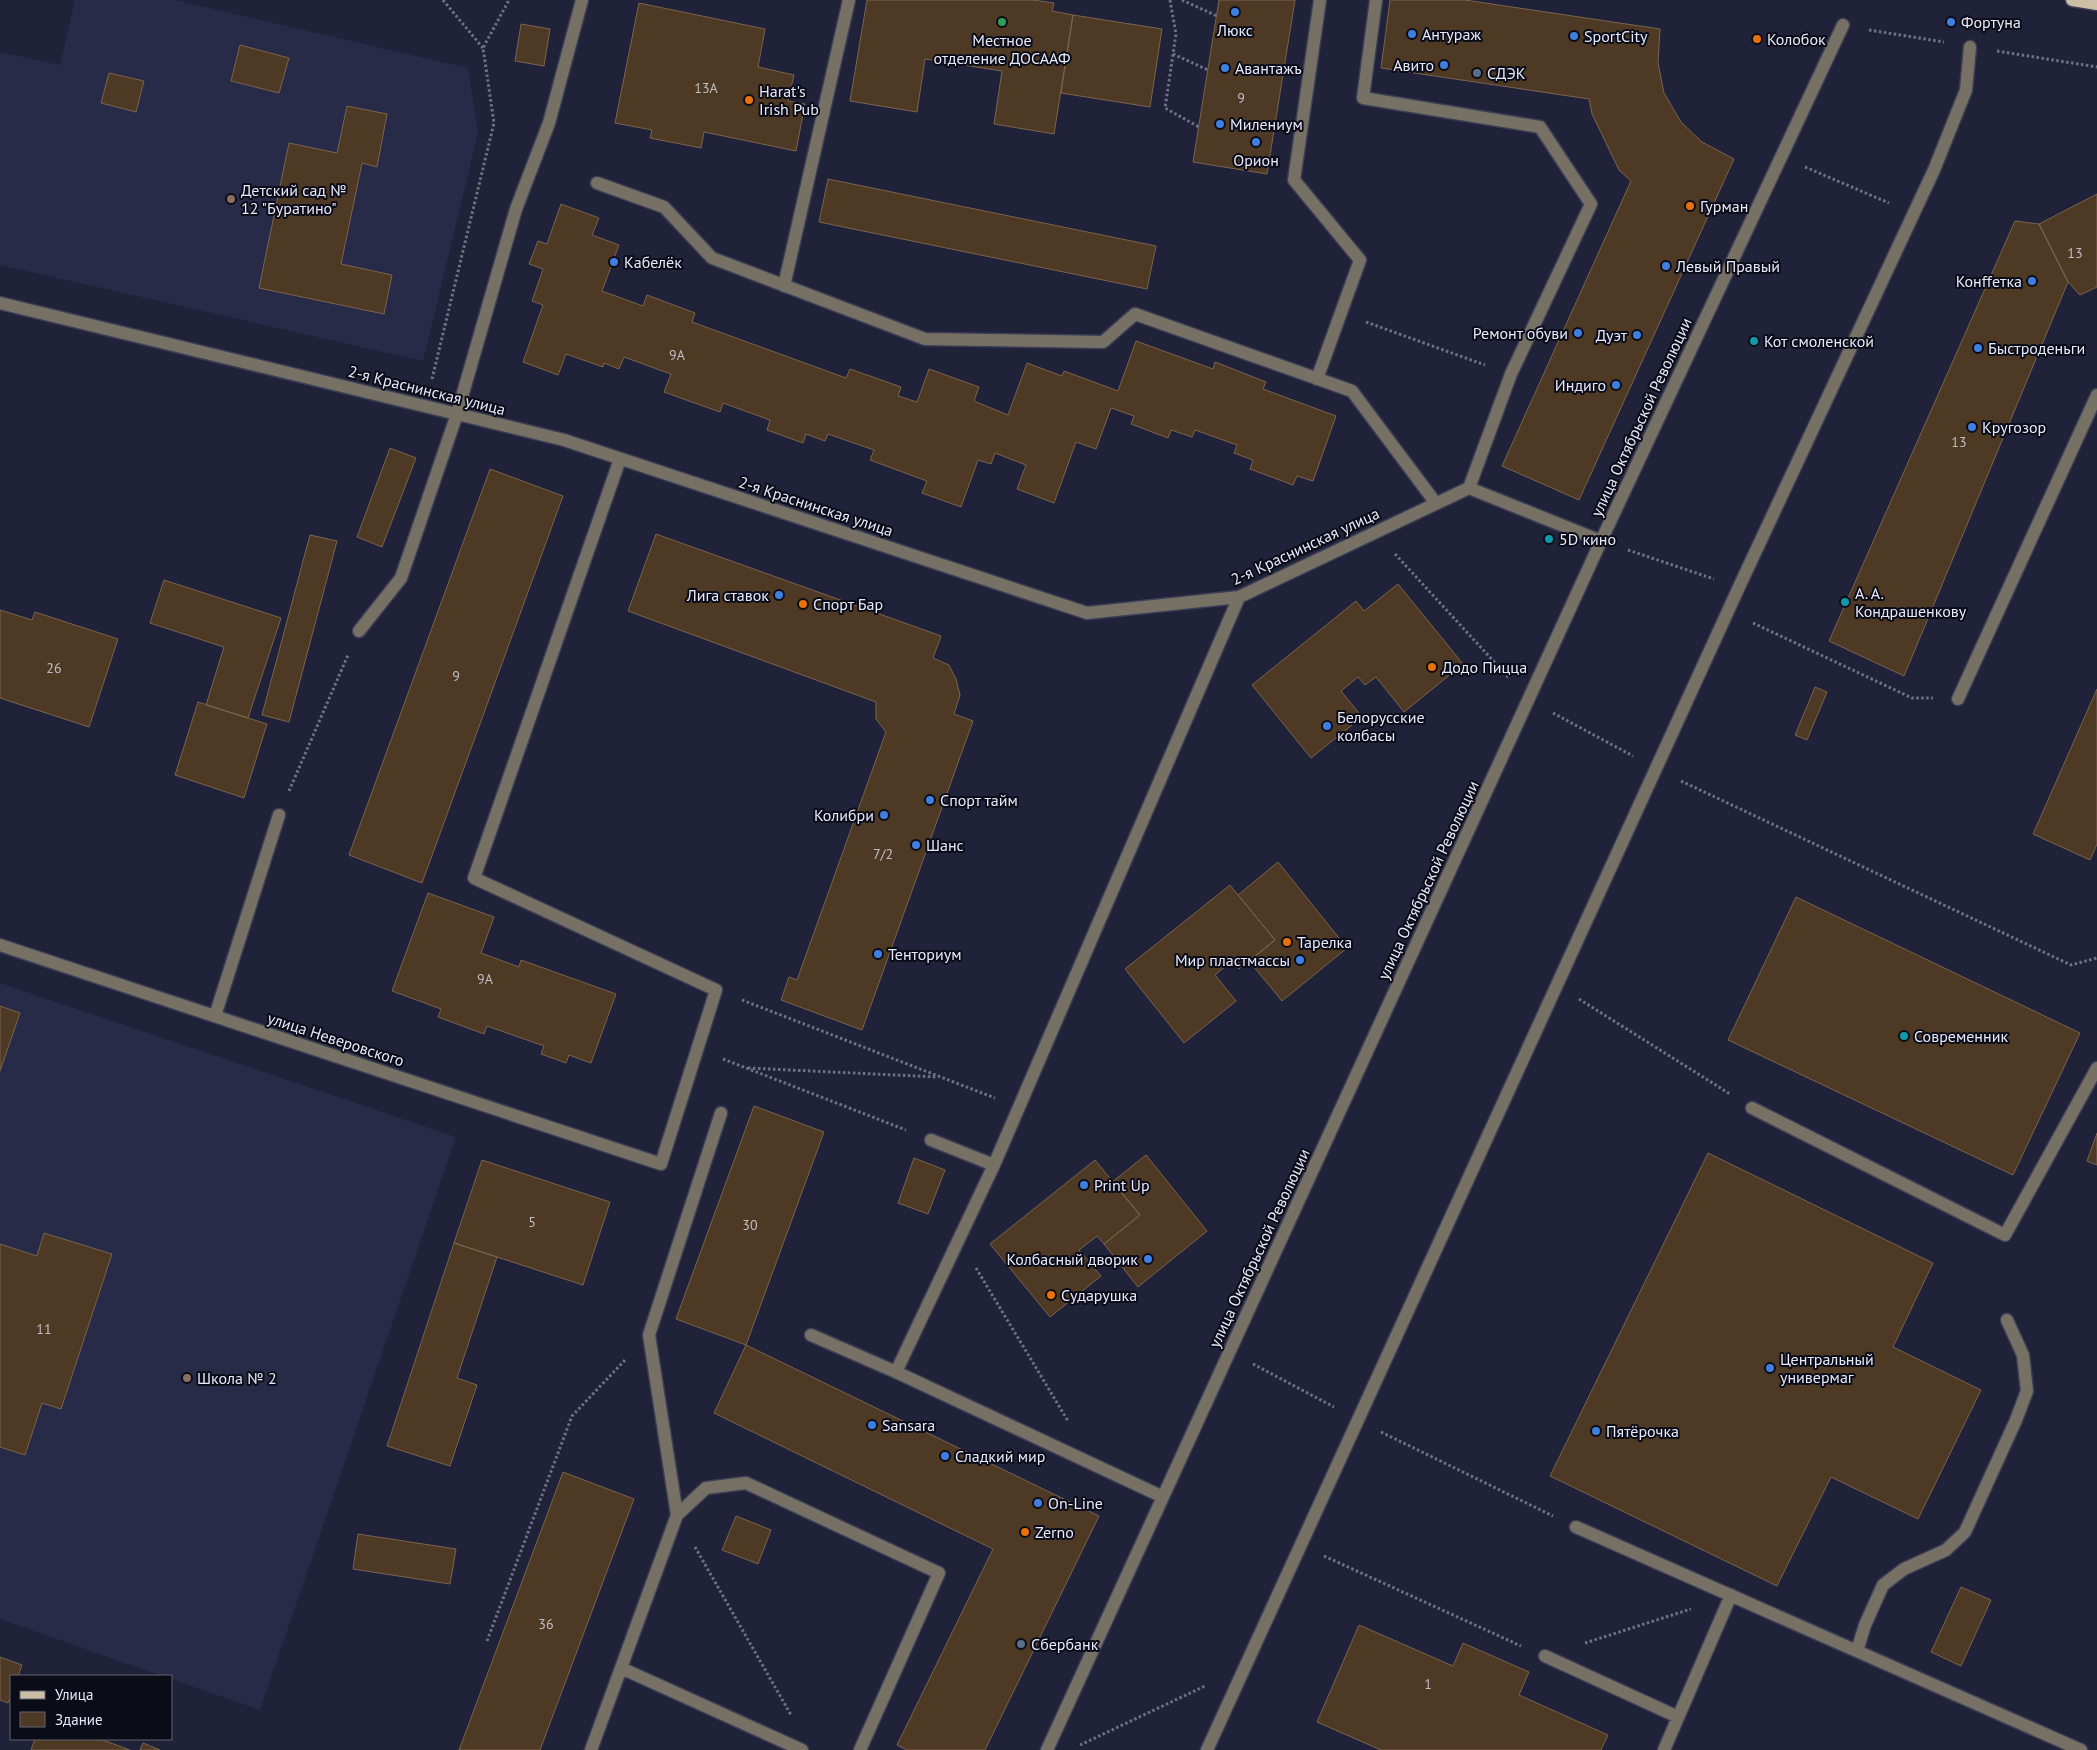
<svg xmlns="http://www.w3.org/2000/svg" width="2097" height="1750" viewBox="0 0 2097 1750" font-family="'PT Sans',sans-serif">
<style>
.built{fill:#282b48}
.building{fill:#4e3924;stroke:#7b644e}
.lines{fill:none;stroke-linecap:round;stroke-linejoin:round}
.minor-casing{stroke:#3b3e54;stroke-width:15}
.major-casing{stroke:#3b3e54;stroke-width:15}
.path{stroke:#6f7286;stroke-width:3;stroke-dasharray:2.5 2.5;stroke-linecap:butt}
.minor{stroke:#777165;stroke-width:12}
.major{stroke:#ccbfa6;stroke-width:12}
.shop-dot{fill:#3f7fe0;stroke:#0b0c17;stroke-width:2}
.leisure-dot{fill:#2e9e5b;stroke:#0b0c17;stroke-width:2}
.food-dot{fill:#e8710a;stroke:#0b0c17;stroke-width:2}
.service-dot{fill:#5c6f8a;stroke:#0b0c17;stroke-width:2}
.education-dot{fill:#8d6e63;stroke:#0b0c17;stroke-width:2}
.culture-dot{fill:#0f9aa8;stroke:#0b0c17;stroke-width:2}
.labels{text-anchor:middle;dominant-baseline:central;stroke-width:4;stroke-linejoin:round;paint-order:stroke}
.number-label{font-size:14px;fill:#c0bdc4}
.poi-label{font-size:16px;fill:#e6e9f9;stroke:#0b0c17;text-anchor:start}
.street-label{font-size:16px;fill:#e6e9f9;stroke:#0b0c17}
</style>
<rect width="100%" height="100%" fill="#1f2239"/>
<path class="built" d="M75 0H174L468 68 478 133 423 361 0 265V52L60 65Z
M0 983 456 1137 260 1710 171 1679V1676H162L0 1619Z"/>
<path class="building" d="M867 0H1033L1054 3 1052 11 1073 15 1054 134 994 124 1002 71 925 59 917 112 850 101Z
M1219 0H1295L1267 174 1193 162Z
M1390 0H1465L1660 29 1658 63 1664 93 1681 122 1702 142 1734 159 1579 500 1502 466 1631 181 1619 170 1592 114 1589 99 1381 68Z
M639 3 765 29 758 67 794 75 788 101 805 104 796 151 704 132 701 148 650 138 652 130 615 123Z
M1073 15 1162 29 1150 107 1061 93Z
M521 24 550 29 544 66 515 61Z
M240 45 289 58 279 93 231 81Z
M109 73 144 81 136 112 101 103Z
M347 106 387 114 377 167 362 163 341 264 392 275 384 314 259 288 289 143 337 153Z
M828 179 1156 246 1147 289 819 222Z
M2097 194V287L2080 295 2068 282 2039 224Z
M561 204 599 218 592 235 619 245 602 291 643 306 647 295 695 313 692 322 846 378 850 369 901 387 898 396 917 402 929 369 979 387 974 401 1008 415 1027 363 1062 376 1064 371 1118 391 1136 341 1213 369 1215 362 1266 382 1263 389 1336 416 1313 481 1297 476 1293 485 1250 469 1253 460 1234 453 1237 445 1195 430 1192 437 1171 430 1168 438 1131 424 1134 416 1111 408 1096 449 1076 442 1054 503 1017 489 1026 465 995 453 991 464 978 460 961 507 922 493 927 481 870 460 874 450 828 434 825 441 806 434 803 443 767 430 770 420 723 403 720 412 664 392 671 374 624 357 619 369 604 363 603 367 566 354 558 375 523 362 543 305 532 301 543 269 529 264 538 241 547 244Z
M2015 221 2039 224 2068 282 1904 676 1829 641Z
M390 448 416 458 382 547 357 537Z
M490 469 563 496 422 883 349 855Z
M656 534 941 636 933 658 949 665 956 679 960 695 954 714 973 721 862 1030 781 1000 789 977 797 980 886 732 876 719V702L628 611Z
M310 535 337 541 289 722 262 715Z
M164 580 281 618 248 718 206 705 224 647 150 623Z
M1398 584 1463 664 1404 712 1376 677 1365 685 1358 677 1341 691 1362 717 1311 758 1252 685 1356 601 1364 611Z
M0 610 32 620 35 612 118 639 89 727 0 698Z
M1815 687 1827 692 1807 740 1795 735Z
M2097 689V844L2090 860 2033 834Z
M198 702 267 724 244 798 175 775Z
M1278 862 1347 948 1282 1001 1249 961 1275 940 1238 895Z
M1230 885 1275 940 1239 969 1232 961 1215 975 1236 1001 1184 1043 1125 969Z
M428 893 494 917 481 953 519 967 521 960 616 994 591 1063 569 1055 566 1063 541 1054 544 1046 487 1026 484 1034 438 1017 441 1009 392 991Z
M1796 897 2080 1033 2013 1175 1728 1040Z
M0 1006 20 1013 0 1071Z
M754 1106 824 1132 746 1345 676 1319Z
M2097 1133V1165L2087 1161Z
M1708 1153 1933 1263 1893 1347 1981 1390 1918 1519 1831 1477 1777 1586 1550 1476Z
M1146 1155 1207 1231 1138 1287 1104 1244 1140 1215 1112 1182Z
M914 1158 945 1170 928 1214 898 1203Z
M482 1160 610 1202 583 1285 454 1243Z
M1095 1160 1140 1215 1104 1244 1097 1236 1079 1250 1101 1276 1050 1317 990 1244Z
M44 1233 112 1254 61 1409 42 1403 25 1455 0 1447V1244L37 1256Z
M454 1243 497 1257 457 1378 477 1385 450 1466 387 1446Z
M746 1345 1099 1516 985 1750H907L897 1745 993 1549 714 1413Z
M563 1472 634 1499 540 1750H459Z
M736 1516 771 1530 758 1564 722 1550Z
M358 1534 456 1549 450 1584 353 1569Z
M1961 1587 1991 1600 1961 1666 1931 1652Z
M1359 1625 1453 1666 1463 1643 1529 1672 1519 1695 1608 1735 1601 1750H1381L1317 1722Z
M0 1657 22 1665 18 1676H11V1695L8 1703 0 1700Z
M35 1739H100L130 1750H31Z
M143 1743 160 1750H140Z"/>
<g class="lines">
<g class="minor-casing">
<path id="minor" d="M1376 0 1363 98 1540 127 1591 204 1511 374 1469 488
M597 183 664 207 712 258 925 339 1103 342 1135 314 1352 391 1435 502
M784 286 849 0
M0 303 564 440 1087 613 1239 597 1469 488 1601 541
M1317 379 1360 260 1294 180 1320 0
M359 631 401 578 457 414 516 209 549 123 582 0
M1958 699 2097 395
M0 945 661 1164 716 990 474 878 620 459
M215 1016 279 815
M1752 1108 2005 1235 2097 1068
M931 1140 994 1165
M811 1335 896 1372 1163 1497
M896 1372 994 1165 1239 597
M677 1515 706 1488 746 1483 939 1573 860 1750
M1576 1527 2081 1750
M1857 1651 1865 1625 1883 1585 1904 1569 1946 1550 1965 1532 2016 1420 2027 1391 2023 1355 2007 1320
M1545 1656 1678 1717
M621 1668 802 1750
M591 1750 677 1515 649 1335 721 1113
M1047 1750 1601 541 1843 25
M1207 1750 1739 587 1934 170 1966 90 1970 47
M1664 1750 1731 1595"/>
</g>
<g class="major-casing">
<path id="major" d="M2072 0 2097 4"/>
</g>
<path class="path" d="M443 0 483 48
M1170 0 1176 34 1165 108 1199 127
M1182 0 1217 16
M1869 30 1944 42
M1997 51 2097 67
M1173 54 1208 70
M1805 167 1889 203
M1366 322 1485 365
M432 379 494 123 483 48 509 0
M1628 550 1714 579
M1395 554 1509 678
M1753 623 1912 698H1933
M1553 713 1633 756
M1681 781 2071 965 2097 958
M289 791 348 655
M1579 999 1730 1094
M742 1000 995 1098
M723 1059 906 1130
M748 1068 937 1077
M976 1268 1068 1421
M1253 1364 1334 1407
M1381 1432 1553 1516
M695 1547 791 1715
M1324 1556 1521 1646
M487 1641 572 1416 626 1359
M1585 1643 1691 1609
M1080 1745 1205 1686"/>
<use href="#minor" class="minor"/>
<use href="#major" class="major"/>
</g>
<g class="shop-dot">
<circle cx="1235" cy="12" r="5"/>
<circle cx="1951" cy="22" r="5"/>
<circle cx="1412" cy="34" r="5"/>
<circle cx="1574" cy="36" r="5"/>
<circle cx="1444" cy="65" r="5"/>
<circle cx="1225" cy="68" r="5"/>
<circle cx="1220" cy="124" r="5"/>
<circle cx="1256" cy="142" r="5"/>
<circle cx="614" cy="262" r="5"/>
<circle cx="1666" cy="266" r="5"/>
<circle cx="2032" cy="281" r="5"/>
<circle cx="1578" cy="333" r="5"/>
<circle cx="1637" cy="335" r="5"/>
<circle cx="1978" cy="348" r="5"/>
<circle cx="1616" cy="385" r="5"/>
<circle cx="1972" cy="427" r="5"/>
<circle cx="779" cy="595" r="5"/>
<circle cx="1327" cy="726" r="5"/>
<circle cx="930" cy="800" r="5"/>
<circle cx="884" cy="815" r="5"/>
<circle cx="916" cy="845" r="5"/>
<circle cx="878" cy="954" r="5"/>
<circle cx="1300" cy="960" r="5"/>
<circle cx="1084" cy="1185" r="5"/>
<circle cx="1148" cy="1259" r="5"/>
<circle cx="1770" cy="1368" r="5"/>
<circle cx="872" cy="1425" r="5"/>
<circle cx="1596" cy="1431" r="5"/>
<circle cx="945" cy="1456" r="5"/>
<circle cx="1038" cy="1503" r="5"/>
</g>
<circle class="leisure-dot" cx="1002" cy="22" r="5"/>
<g class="food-dot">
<circle cx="1757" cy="39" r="5"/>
<circle cx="749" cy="100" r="5"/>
<circle cx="1690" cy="206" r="5"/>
<circle cx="803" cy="604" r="5"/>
<circle cx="1432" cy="667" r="5"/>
<circle cx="1287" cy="942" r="5"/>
<circle cx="1051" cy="1295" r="5"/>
<circle cx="1025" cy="1532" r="5"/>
</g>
<g class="service-dot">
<circle cx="1477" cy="73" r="5"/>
<circle cx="1021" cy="1644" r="5"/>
</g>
<g class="education-dot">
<circle cx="231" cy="199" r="5"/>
<circle cx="187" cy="1378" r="5"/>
</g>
<g class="culture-dot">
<circle cx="1754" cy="341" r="5"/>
<circle cx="1549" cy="539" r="5"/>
<circle cx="1845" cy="602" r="5"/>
<circle cx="1904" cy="1036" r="5"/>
</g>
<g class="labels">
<g class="number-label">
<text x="706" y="88">13А</text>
<text x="1241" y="98">9</text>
<text x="2075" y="253">13</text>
<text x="677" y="355">9А</text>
<text x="1959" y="442">13</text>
<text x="54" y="668">26</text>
<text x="456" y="676">9</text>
<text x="883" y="854">7/2</text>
<text x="485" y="979">9А</text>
<text x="532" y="1222">5</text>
<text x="750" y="1225">30</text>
<text x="44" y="1329">11</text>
<text x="546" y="1624">36</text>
<text x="1428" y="1684">1</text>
</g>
<g class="poi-label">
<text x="1961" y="22">Фортуна</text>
<text x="1235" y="30" text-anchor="middle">Люкс</text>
<text x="1422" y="34">Антураж</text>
<text x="1584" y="36">SportCity</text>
<text x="1767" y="39">Колобок</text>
<text x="1002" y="40" text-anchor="middle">Местное<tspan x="1002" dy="18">отделение ДОСААФ</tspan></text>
<text x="1434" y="65" text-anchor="end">Авито</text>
<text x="1235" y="68">Авантажъ</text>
<text x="1487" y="73">СДЭК</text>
<text x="759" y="91">Harat's<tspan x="759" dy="18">Irish Pub</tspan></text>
<text x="1230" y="124">Милениум</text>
<text x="1256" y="160" text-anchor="middle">Орион</text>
<text x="241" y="190">Детский сад №<tspan x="241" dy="18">12 "Буратино"</tspan></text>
<text x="1700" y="206">Гурман</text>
<text x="624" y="262">Кабелёк</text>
<text x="1676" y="266">Левый Правый</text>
<text x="2022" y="281" text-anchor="end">Конffетка</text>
<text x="1568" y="333" text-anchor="end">Ремонт обуви</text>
<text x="1627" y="335" text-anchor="end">Дуэт</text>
<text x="1764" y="341">Кот смоленской</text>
<text x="1988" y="348">Быстроденьги</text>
<text x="1606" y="385" text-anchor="end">Индиго</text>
<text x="1982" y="427">Кругозор</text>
<text x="1559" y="539">5D кино</text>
<text x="1855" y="593">А. А.<tspan x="1855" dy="18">Кондрашенкову</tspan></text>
<text x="769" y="595" text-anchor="end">Лига ставок</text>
<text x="813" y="604">Спорт Бар</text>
<text x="1442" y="667">Додо Пицца</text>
<text x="1337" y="717">Белорусские<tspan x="1337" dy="18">колбасы</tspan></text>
<text x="940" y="800">Спорт тайм</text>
<text x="874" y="815" text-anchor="end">Колибри</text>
<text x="926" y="845">Шанс</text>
<text x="1297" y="942">Тарелка</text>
<text x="888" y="954">Тенториум</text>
<text x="1290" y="960" text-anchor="end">Мир пластмассы</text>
<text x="1914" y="1036">Современник</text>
<text x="1094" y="1185">Print Up</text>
<text x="1138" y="1259" text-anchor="end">Колбасный дворик</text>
<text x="1061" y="1295">Сударушка</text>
<text x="1780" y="1359">Центральный<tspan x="1780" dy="18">универмаг</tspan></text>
<text x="197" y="1378">Школа № 2</text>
<text x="882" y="1425">Sansara</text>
<text x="1606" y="1431">Пятёрочка</text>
<text x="955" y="1456">Сладкий мир</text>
<text x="1048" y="1503">On-Line</text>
<text x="1035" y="1532">Zerno</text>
<text x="1031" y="1644">Сбербанк</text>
</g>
<g class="street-label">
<text transform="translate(427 390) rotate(14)">2-я Краснинская улица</text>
<text transform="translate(1641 417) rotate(-65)">улица Октябрьской Революции</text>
<text transform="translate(816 506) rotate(18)">2-я Краснинская улица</text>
<text transform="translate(1305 546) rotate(-25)">2-я Краснинская улица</text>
<text transform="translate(1428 880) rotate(-65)">улица Октябрьской Революции</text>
<text transform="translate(336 1039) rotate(18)">улица Неверовского</text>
<text transform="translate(1259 1248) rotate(-65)">улица Октябрьской Революции</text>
</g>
</g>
<rect x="10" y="1675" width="162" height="65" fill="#0b0c17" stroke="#636471"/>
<rect x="20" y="1691" width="25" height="8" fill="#ccbfa6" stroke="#636471"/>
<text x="55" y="1700" font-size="15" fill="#e6e9f9">Улица</text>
<rect x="20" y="1712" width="25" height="15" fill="#4e3924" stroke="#636471"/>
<text x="55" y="1725" font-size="15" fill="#e6e9f9">Здание</text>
</svg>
